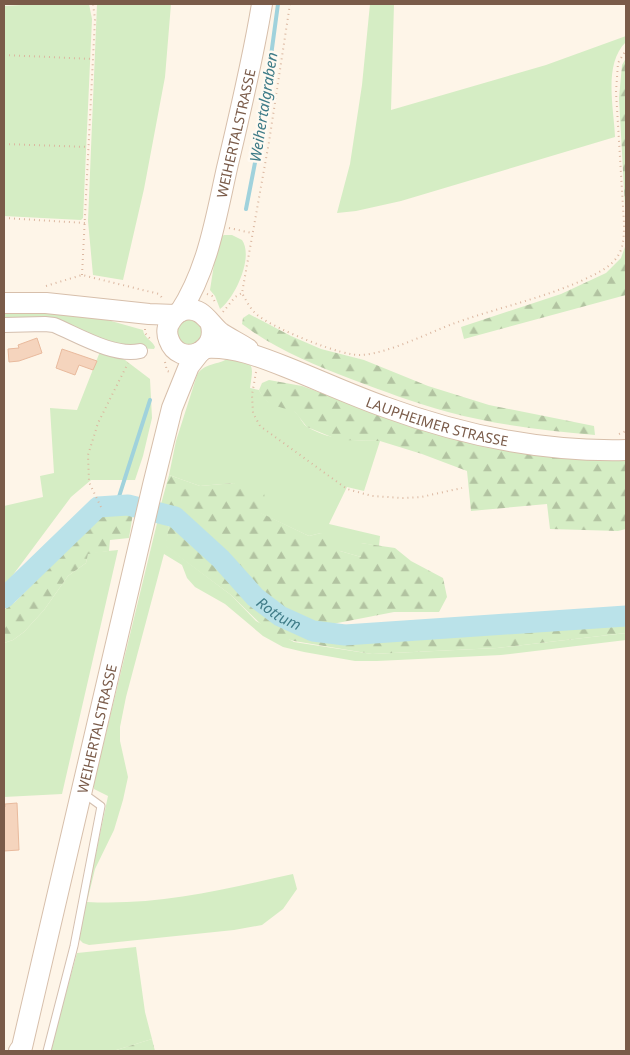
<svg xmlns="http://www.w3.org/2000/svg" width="630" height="1055" viewBox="0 0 630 1055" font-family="'Noto Sans',sans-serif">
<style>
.green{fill:#d5edc4}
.forest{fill:url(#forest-firs)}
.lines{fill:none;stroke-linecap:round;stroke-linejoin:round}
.stream{stroke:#a0d2dc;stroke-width:4}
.river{stroke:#bae2e9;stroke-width:21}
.building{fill:#f5d4bd;stroke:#e9ba9d}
.lane-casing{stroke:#d4bfaf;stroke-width:9}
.street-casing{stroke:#d4bfaf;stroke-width:16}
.secondary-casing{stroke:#d7bfab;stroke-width:22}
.path{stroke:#dbb7a0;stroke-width:2;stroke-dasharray:1 4;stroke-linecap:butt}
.lane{stroke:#fff;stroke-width:7}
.street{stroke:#fff;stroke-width:14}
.secondary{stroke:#fff;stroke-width:20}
.labels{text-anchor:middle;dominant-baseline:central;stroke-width:5;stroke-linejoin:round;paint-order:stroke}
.street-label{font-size:14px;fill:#7a5b49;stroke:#fff9f0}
.water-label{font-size:15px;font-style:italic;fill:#3e7b87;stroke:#fff9f0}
</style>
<defs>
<pattern id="forest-firs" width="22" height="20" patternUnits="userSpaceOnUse" patternTransform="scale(1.25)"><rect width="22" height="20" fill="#d5edc4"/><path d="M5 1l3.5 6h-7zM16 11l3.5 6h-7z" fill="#b2c3a1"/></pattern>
</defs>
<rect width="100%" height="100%" fill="#fef5e8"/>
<path class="green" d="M38 4H89L92 19 83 218 81 220 4 216V6Z
M97 4H171L165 77 144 189 123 280 93 275 88 221Z
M370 4H394L391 110 546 65 626 36V42C603 64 614 108 615 137L401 201 356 211 337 213 350 164 362 85Z
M224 235H232L242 240C254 257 235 298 220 309L215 296 210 290 217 245 219 238Z
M4 308 97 317 143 330C144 338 152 340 155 347L154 349 117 347 105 342 4 322Z
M185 317 200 320 205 339 185 349 174 328Z
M101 349 125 360 150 379 152 418 143 456 135 480H91L71 497 4 587V506L43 497 40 476 54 473 50 408 77 410Z
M230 356C254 364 254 362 250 388L259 390C268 409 279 403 294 411 300 415 302 425 309 428 333 441 354 440 380 441L364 491 347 487 329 524 380 536 379 546 361 543V557L340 551 321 533 309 536 260 513 234 483 200 486 169 475 176 441 197 375C205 361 222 366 230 356Z
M158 519 169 527 166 546 231 595 256 621 294 642 372 654 497 648 626 633V640L501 655 377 661H355L304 652 283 647 263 636 225 604 195 587 187 578 182 565 164 554 126 697 120 727V741L128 777 123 800 114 830 95 869 87 902C157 906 226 889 293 874L297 889 283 909 262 925 234 930 89 945 83 943 78 938 108 796 94 789V783Z
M118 550 62 794 4 797V643L13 640 24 632 44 610 68 576 86 563 88 553Z
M136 947 145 1012 152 1039 113 1051H50L77 953Z"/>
<path class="forest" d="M626 58V226L619 98 622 65Z
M626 244V295L464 339 461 327 561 294 606 273 621 258Z
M249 314 291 336 321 349 364 360 428 386 489 405 594 426 595 435C546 431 497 425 448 412 415 403 383 391 351 379 312 364 275 349 242 324L243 318Z
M269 380 302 386 408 424 459 439 512 452 626 458V529L618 531 550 529 547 504 471 511 467 471 422 454 380 441 339 440 307 427 295 412 270 404 263 398 259 390 262 383Z
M169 475 200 486 234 483 264 493 266 505 261 513 309 536 321 533 335 536 340 551 361 557V543L395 548 411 561 443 578 447 597 439 612H394L322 626 301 620 266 600 195 524 175 509 161 504Z
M133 513 129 538 110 540 109 551 88 554 86 563 68 576 44 610 24 632 13 640 4 643V610L15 602 99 516 109 514Z
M159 515 174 525 201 553 220 568 265 611 283 625 307 634 327 639 402 640 626 620V633L497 648 372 654 294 641 271 634 231 595 165 546 169 527 158 519Z
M152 1039 155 1051H113Z"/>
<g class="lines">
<path class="stream" d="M246 209 260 137 278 4
M116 506 150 400"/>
<path class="river" id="s1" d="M4 598 98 507 128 505 175 517 221 559 255 597 280 616 313 631 345 635 626 616"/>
</g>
<path class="building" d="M37 338 42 353 19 361 9 362 8 349 19 348 18 345Z
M62 349 97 361 93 370 79 365 75 375 56 368Z
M17 803 19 850 4 851V807H5V804Z"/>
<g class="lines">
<g class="lane-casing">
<path id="lane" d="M47 1051 74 946 101 806 90 798 82 795"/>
</g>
<g class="street-casing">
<path id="street" d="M4 325 45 324 54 325C78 335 114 357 140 351"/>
</g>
<g class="secondary-casing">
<g id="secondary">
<path d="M4 303H46L149 314 175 315"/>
<path id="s2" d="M180 312C208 269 216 217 227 168 240 113 253 59 262 4"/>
<path d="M210 322C221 353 179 368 169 340 166 333 167 325 172 319 175 315 179 311 184 310 203 306 209 324 221 333 230 339 239 343 248 349"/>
<path id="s3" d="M205 348C233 346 261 357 286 367 319 380 351 395 385 407 461 435 545 452 626 450"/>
<path id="s4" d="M19 1051 22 1047 153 485 172 408 189 366 200 352"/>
</g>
</g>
<path class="path" d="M290 4 269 142 242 293C247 302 251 311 260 317 276 329 343 357 362 355 389 353 428 333 455 323 497 308 540 299 581 281 593 275 604 271 613 262 624 251 624 238 624 223L616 92 618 63 626 50
M4 55 93 59
M4 144 89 147
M4 218 85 223
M229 228 252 233
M82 275 95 19 93 4
M46 286 82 275 159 294 163 299
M207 294 212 296 216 304
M223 312 235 297 242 293
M145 329V333L152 341
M165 362 167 371 170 372
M256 372 252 395 253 413 260 426 347 489 372 496 403 498 421 497 462 488
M619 434 626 431
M101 507 89 482 88 455 98 423 128 363"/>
<use href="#lane" class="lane"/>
<use href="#street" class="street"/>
<use href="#secondary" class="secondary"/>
</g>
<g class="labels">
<g class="street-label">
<text stroke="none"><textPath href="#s2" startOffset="188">WEIHERTALSTRASSE</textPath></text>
<text stroke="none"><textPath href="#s3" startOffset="245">LAUPHEIMER STRASSE</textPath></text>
<text stroke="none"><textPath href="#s4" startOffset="332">WEIHERTALSTRASSE</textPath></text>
</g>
<g class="water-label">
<text transform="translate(263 107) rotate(-81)">Weihertalgraben</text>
<text stroke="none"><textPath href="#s1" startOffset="352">Rottum</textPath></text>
</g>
</g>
<rect width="630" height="1055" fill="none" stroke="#7a5b49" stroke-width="10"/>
</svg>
